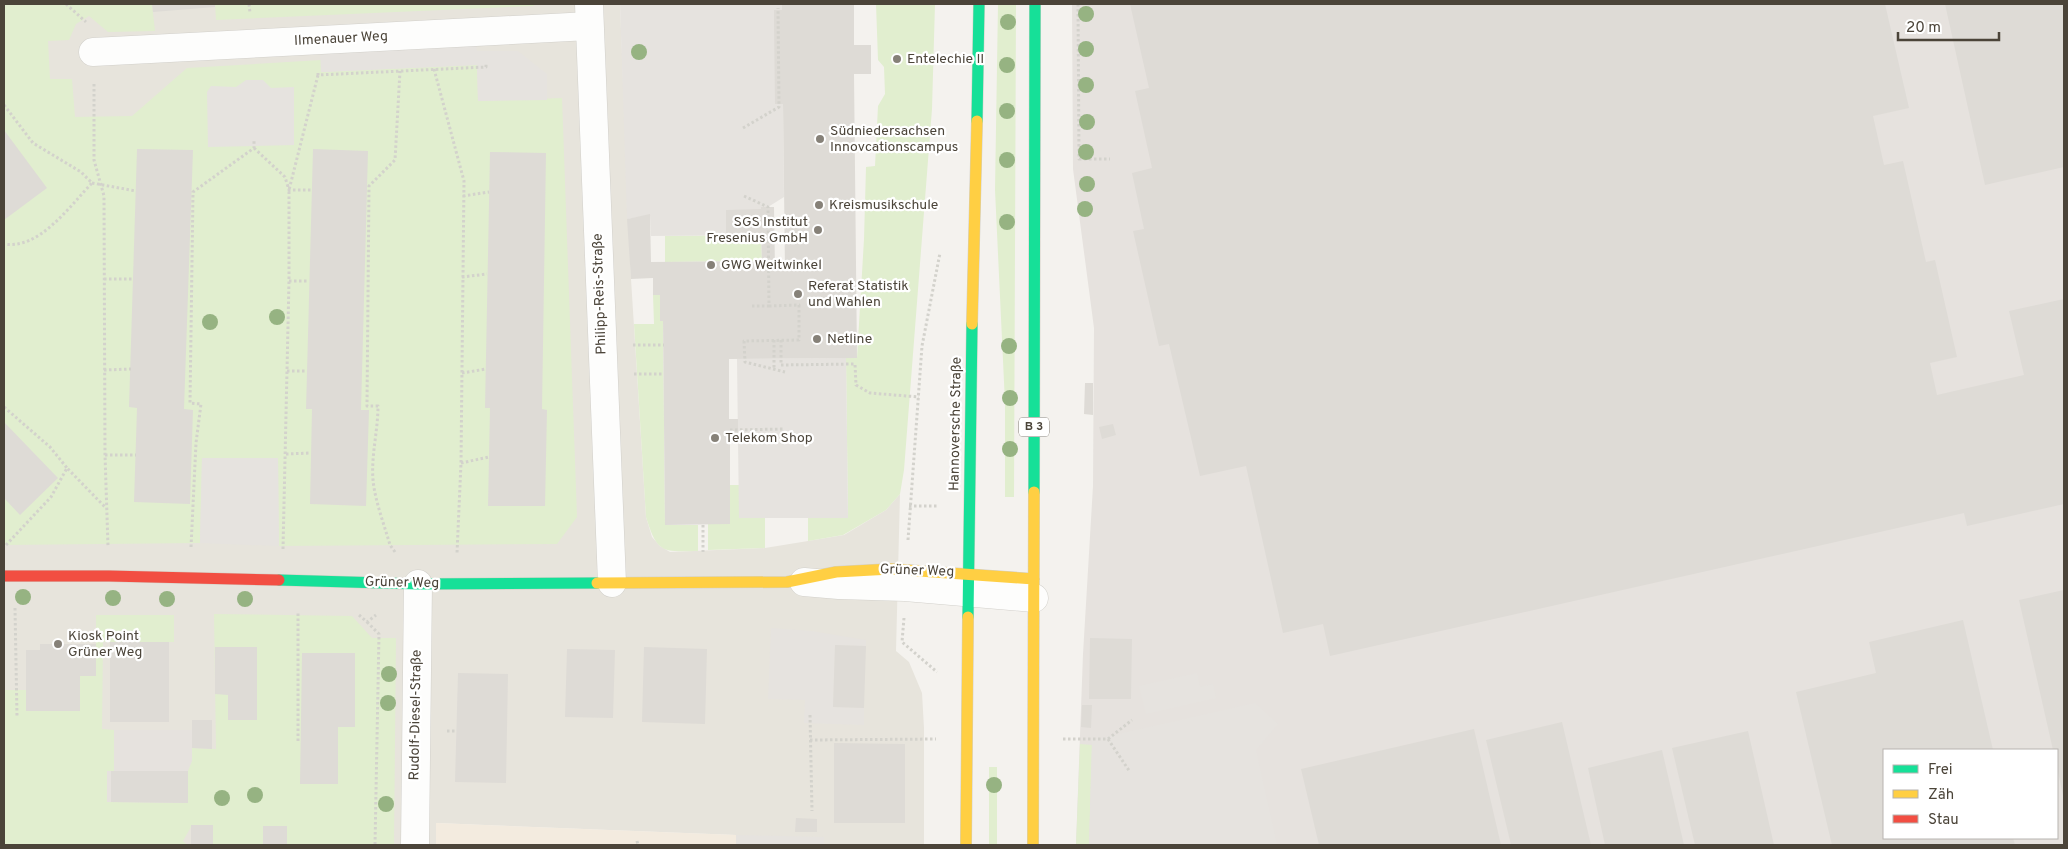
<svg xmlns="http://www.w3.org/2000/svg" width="2068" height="849" viewBox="0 0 2068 849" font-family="Overpass,sans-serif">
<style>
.residential{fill:#e7e4dc}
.commercial{fill:#f3ebdf}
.industrial{fill:#e6e2de;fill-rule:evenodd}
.green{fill:#e1eecf}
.parking{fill:#e6e3df}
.building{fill:#dedbd6}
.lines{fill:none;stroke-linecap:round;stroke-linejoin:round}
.street-casing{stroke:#d2d0cb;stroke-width:29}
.fast-casing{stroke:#d3cfc5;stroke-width:12}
.slow-casing{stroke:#d3cfc5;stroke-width:12}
.jam-casing{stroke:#d3cfc5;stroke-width:12}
.path{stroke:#d3d2cc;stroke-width:3;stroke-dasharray:2.5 2.5;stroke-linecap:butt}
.street{stroke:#fdfdfc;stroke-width:28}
.fast{stroke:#16e098;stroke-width:11}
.slow{stroke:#ffcf43;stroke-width:11}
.jam{stroke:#f24e42;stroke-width:11}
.tree{fill:#96b382}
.poi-dot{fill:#868178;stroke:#fff;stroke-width:2}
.labels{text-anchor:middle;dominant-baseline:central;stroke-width:4.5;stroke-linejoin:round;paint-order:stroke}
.shield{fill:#fff;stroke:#817c74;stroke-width:1}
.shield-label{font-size:12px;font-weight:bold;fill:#4b4439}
.street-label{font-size:14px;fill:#4b4439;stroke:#fff}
.poi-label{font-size:14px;fill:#4b4439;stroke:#fff;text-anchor:start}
</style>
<rect width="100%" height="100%" fill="#f4f2ee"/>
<path class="residential" d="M4 4H620L631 279 646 517 652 537 660 546 670 552 765 548 808 541 844 535 886 510 900 494 896 651 909 662 922 693 924 728V845H736V835L436 823V845H4Z"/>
<path class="commercial" d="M436 823 736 835V845H436Z"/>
<path class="industrial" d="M1072 4H2064V845H1076L1083 654 1093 486 1094 328 1073 169ZM1884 750H2057V838H1884Z
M114 730H192V761L188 771V803L107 802V770H114Z"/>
<path class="green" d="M4 4H152L155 31 108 32 89 16 76 24 69 40 48 41 50 79H72L75 117 132 116 187 68 321 60 322 72 477 65 478 101 562 98 577 517 557 544 279 546 278 459 202 458 200 543 4 545Z
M215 4H536L533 6 216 20Z
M876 4H935L932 109 904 470 900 494 886 510 843 535 808 541V518L848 517 846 358H857L864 239 866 167 875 166 878 106 885 94 884 67 878 60Z
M998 4H1016L1014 497H1005V403L995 190Z
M761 235 762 261 665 262V236Z
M653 295H660V321H663L665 525H698V551C662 552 657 553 646 517L634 324H654Z
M730 485H739V518H765V548L708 550V524H730Z
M214 614 352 616 372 638H396L394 845H287L286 827H263V845H213V825H192L183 841 187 845H4V690H26V711H80V676H96V615H174V642H103L102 729 114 730V771H107V802L188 803V771L192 761V748L216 749Z
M1080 744 1092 745 1089 845H1076Z
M989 767H997V845H989Z"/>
<path class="parking" d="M620 4H782L784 197 768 207H761V235L651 236 650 215 627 219Z
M476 44 477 51H518L547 74V100L478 101 477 65 321 72 320 52Z
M246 80H263L271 88 294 87V145L208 147 207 92 211 86 236 87Z
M846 358 848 518H739L737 359Z
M202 458H278L279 546 200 543Z
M771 628 812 631 866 640V646L835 645 833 707 864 708V725L804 723 805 700 768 699Z
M1197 673 1200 687 1213 684 1216 698 1146 714 1139 686Z
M1255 703 1278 724 1256 750 1277 845H1089L1092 740Z
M736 835 824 837V845H736Z"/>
<path class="building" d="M152 4H215V7L153 12Z
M782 4H854V45H871V74H854L857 358 729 359V419H738V440H730V524L665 525 663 321H660V295H653V278L631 279 627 219 650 214 651 262 762 261 761 235H726V210L761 209V207H774L775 269H785L783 104H775L774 23V10H782Z
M1130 4H1885L1909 108 1873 116 1884 165 1903 161 1926 262 1935 260 1957 357 1930 363 1937 395 2024 375 2009 311 2064 299V504L1967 526 1964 513 1330 656 1323 624 1283 633 1246 466 1200 476 1169 344 1159 346 1133 231 1144 229 1132 173 1152 168 1135 91 1149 88Z
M1945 4H2064V167L1985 185Z
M4 130 47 188 4 220Z
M137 149 193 150 184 409 193 410 190 504 134 502 137 408 129 407Z
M313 149 368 151 361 410H369L366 506 310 504 312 409H306Z
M490 152 546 153 542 409 547 410 545 506H488L490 408H485Z
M1085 383H1093V415L1084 414Z
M4 422 58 478 20 515 4 498Z
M1113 424 1116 435 1102 439 1099 427Z
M2064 590V796H2063L2057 767V750H2053L2019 600Z
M1963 620 1993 750H1884V838H2013L2015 845H1832L1796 692 1876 673 1869 642Z
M1090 638 1132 639 1131 699H1089Z
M110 642H169V722H110Z
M40 644H96V676H80V711H26V650H40Z
M835 645 866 646 864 708 833 707Z
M215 647H257V720H228V695L215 694Z
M644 647 707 649 705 724 642 722Z
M567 649 615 650 613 718 565 717Z
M302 653H355V727H338V784H300Z
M458 673 508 674 506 783 455 782Z
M1082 705H1092L1091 728 1081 727Z
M192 720H212V749L192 748Z
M1562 722 1591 845H1511L1486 740Z
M1474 729 1501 845H1319L1301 769Z
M1748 731 1774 845H1695L1672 748Z
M834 743 905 744V823H834Z
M1662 750 1684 845H1605L1588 768Z
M111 771H188V803L111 802Z
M796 818 817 819V832H795Z
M191 825H213V845H191Z
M263 826H287V845H263Z"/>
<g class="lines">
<g class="street-casing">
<path id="street" d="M589 4 612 583
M93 52 589 26
M804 582 839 585 905 587 1034 598
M415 845 418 584"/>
</g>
<g class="fast-casing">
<path id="fast" d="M977 121 979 4
M1034 492 1035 4
M279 580 418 584 597 583
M968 617 972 324"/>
</g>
<g class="slow-casing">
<path id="slow" d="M972 324 977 121
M597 583 787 582 836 572 891 569 1034 579
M966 845 968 617
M1033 845 1034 492"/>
</g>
<g class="jam-casing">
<path id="jam" d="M4 576H109L279 580"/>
</g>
<path class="path" d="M66 4 86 22
M249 4 250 13
M1078 4 1079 159H1110
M434 69 464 181 461 463 457 553
M318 73V75L486 67V64
M94 84V160L104 196 105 455 108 546
M4 105 33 143 81 172 92 183C69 207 39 250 4 244
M743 128 779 107 778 8
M254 148 285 177 289 190H311
M92 183 136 191
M463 196 489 192
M744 196 768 207 769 306H752
M462 277 487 274
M104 279H133
M289 281H309
M769 306 799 305V340L744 341 745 362 785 372
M774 340V369
M781 340V365L855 364 856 385 870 393 919 397
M633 345H664
M104 370 131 369
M287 371H307
M462 373 486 369
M634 374H664
M4 407 50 447 67 468
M730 430 785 429
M286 454 311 453
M105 455H136
M461 463 489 457
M909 506H938
M703 525V552
M908 540 922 346 940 253
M6 545 51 497 67 468 105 507
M191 547 196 443 201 404 190 403 193 192 254 148V140
M283 549 289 281V190L318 75
M395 552 390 545C384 524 375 501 373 480 371 455 378 431 378 406H367L369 186 395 160 400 71
M15 608 17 717
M359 615 367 622 376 615
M904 618 902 642 937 672
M367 622 379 634 375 845
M810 715 812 811
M447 731H457
M1063 739H1108L1130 772
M1108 739 1132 720
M810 740 936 739
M298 741V612
M637 841 638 845"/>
<use href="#street" class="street"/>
<use href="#fast" class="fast"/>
<use href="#slow" class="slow"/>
<use href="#jam" class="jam"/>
</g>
<g class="tree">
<circle cx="1086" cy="14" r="8"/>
<circle cx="1008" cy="22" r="8"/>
<circle cx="1086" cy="49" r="8"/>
<circle cx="639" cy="52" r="8"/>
<circle cx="1007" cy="65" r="8"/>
<circle cx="1086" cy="85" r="8"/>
<circle cx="1007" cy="111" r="8"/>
<circle cx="1087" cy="122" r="8"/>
<circle cx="1086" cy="152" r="8"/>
<circle cx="1007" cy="160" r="8"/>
<circle cx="1087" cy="184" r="8"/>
<circle cx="1085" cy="209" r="8"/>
<circle cx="1007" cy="222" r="8"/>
<circle cx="277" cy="317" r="8"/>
<circle cx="210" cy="322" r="8"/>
<circle cx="1009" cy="346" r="8"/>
<circle cx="1010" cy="398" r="8"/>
<circle cx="1010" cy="449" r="8"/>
<circle cx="23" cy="597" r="8"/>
<circle cx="113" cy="598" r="8"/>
<circle cx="167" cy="599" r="8"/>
<circle cx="245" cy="599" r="8"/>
<circle cx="389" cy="674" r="8"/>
<circle cx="388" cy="703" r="8"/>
<circle cx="994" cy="785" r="8"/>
<circle cx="255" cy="795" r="8"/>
<circle cx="222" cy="798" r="8"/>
<circle cx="386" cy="804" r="8"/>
</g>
<g class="poi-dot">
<circle cx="897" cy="59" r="5"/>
<circle cx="820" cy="139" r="5"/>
<circle cx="819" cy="205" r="5"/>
<circle cx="818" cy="230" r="5"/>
<circle cx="711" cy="265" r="5"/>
<circle cx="798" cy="294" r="5"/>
<circle cx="817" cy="339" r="5"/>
<circle cx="715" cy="438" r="5"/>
<circle cx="58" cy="644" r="5"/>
</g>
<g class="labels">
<rect class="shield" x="1019" y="417.5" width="30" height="19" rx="4"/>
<g class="shield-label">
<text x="1034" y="427">B 3</text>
</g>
<g class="street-label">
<text transform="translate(341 39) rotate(-3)">Ilmenauer Weg</text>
<text transform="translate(600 294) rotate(-92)">Philipp-Reis-Straße</text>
<text transform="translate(956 424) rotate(-89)">Hannoversche Straße</text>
<text transform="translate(917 571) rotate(2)">Grüner Weg</text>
<text transform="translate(402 583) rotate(1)">Grüner Weg</text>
<text transform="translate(416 715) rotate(-89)">Rudolf-Diesel-Straße</text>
</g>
<g class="poi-label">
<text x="907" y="59">Entelechie II</text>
<text x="830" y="131">Südniedersachsen<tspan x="830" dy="16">Innovcationscampus</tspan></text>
<text x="829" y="205">Kreismusikschule</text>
<text x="808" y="222" text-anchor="end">SGS Institut<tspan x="808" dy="16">Fresenius GmbH</tspan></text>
<text x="721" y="265">GWG Weitwinkel</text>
<text x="808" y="286">Referat Statistik<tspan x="808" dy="16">und Wahlen</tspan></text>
<text x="827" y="339">Netline</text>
<text x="725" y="438">Telekom Shop</text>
<text x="68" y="636">Kiosk Point<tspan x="68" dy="16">Grüner Weg</tspan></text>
</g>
</g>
<rect width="2068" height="849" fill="none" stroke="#4b4439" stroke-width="10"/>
<rect x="1883" y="749" width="175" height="90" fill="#ffffff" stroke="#b7b4b0"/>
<rect x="1893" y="765" width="25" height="8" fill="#16e098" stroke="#b7b4b0"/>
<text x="1928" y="774" font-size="15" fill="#4b4439">Frei</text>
<rect x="1893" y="790" width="25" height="8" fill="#ffcf43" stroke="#b7b4b0"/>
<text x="1928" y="799" font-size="15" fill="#4b4439">Zäh</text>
<rect x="1893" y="815" width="25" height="8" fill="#f24e42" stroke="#b7b4b0"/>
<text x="1928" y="824" font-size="15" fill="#4b4439">Stau</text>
<path d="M1898 32v8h101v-8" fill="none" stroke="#4b4439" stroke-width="2.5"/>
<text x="1906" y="32" font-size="15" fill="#4b4439" stroke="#ffffff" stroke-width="4" paint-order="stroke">20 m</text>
</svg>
